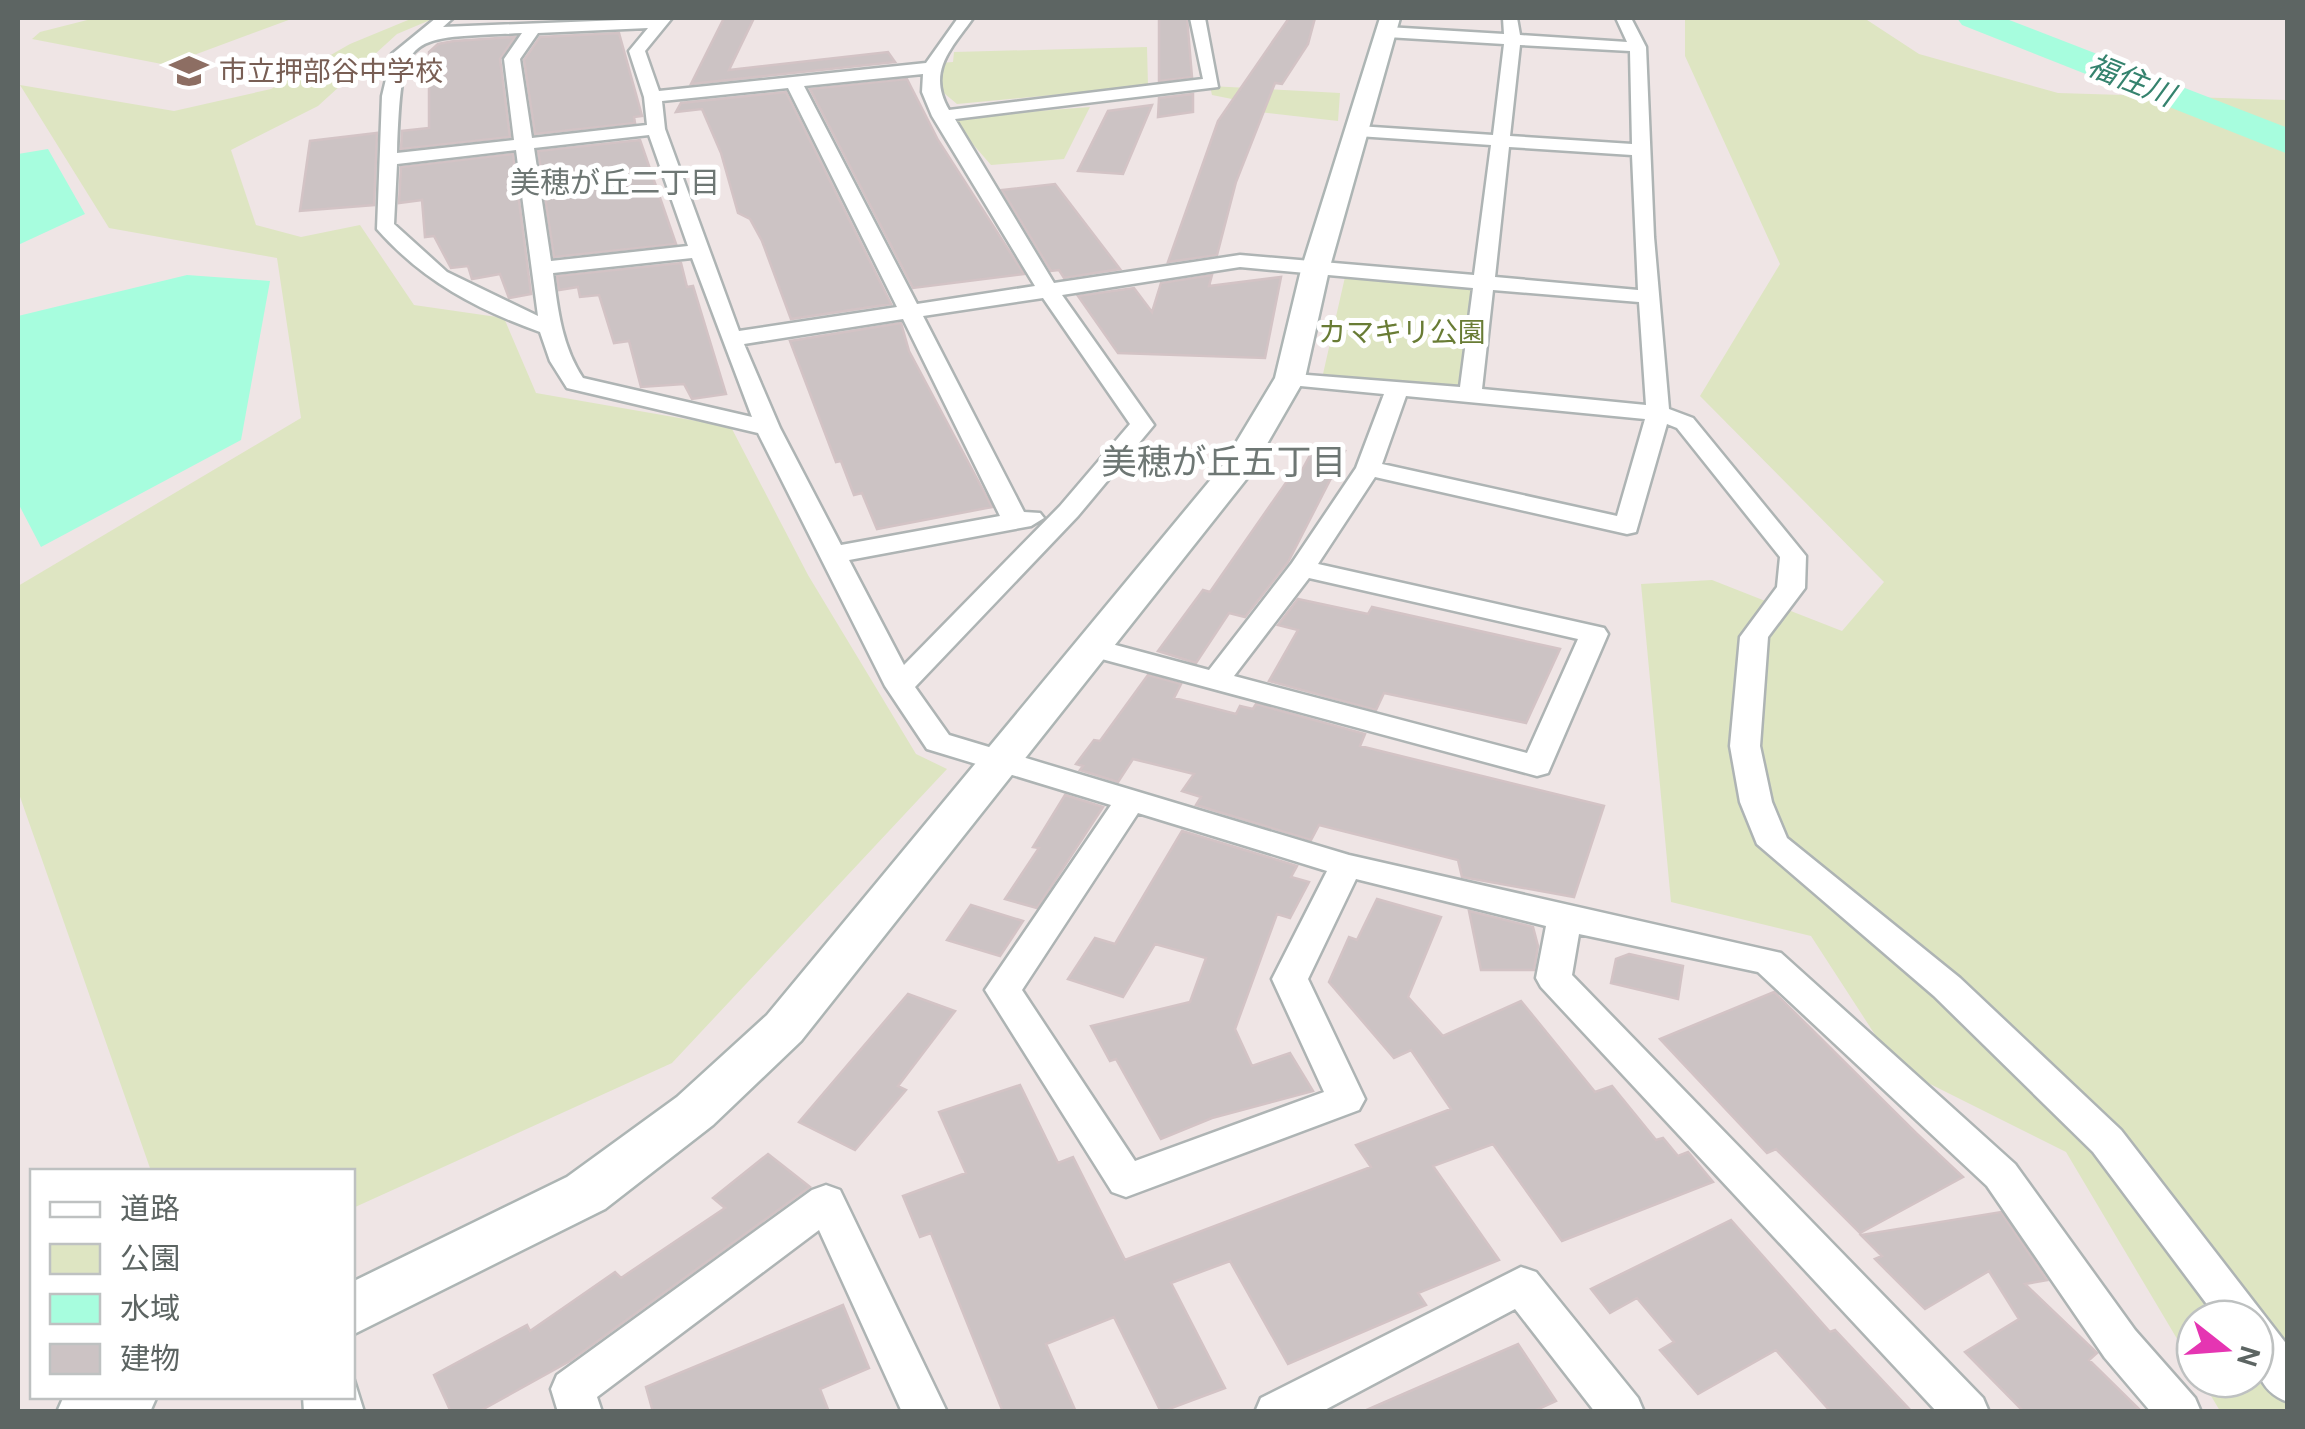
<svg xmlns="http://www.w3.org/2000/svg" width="2305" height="1429" viewBox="0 0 2305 1429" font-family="Cabin,'Noto Sans JP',sans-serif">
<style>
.green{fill:#dee5c2}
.water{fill:#a7fdde}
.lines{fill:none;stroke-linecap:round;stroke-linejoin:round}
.river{fill:#a7fdde;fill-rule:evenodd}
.building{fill:#ccc3c4;stroke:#d3c3c5;stroke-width:2.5}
.street-casing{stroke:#aeb4b4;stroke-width:5}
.secondary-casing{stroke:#adb5b4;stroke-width:5}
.street{fill:#fff;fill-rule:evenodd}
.secondary{fill:#fff;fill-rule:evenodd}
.labels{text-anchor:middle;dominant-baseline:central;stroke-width:10;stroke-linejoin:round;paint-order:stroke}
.far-education-label{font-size:28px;fill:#785e54;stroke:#fff;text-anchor:start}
.far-park-label{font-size:28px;fill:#697c35;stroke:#fff}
.far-water-label{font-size:30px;font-style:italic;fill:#35836e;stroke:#fff}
.far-neighbourhood-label{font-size:30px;fill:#6e7774;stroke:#fff}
.neighbourhood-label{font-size:35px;fill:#6e7774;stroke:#fff}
</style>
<rect width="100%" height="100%" fill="#efe5e5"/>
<path class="green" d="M95 18H294L167 65 32 39 40 32Z
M413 18H435L397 34 318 106 231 150 256 225 301 237 360 225 414 305 504 318 536 393 731 427 808 575 916 754 947 769 672 1063 353 1208 352 1172 151 1171 18 791V586L301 418 277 258 109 228 20 85 174 111 271 89 350 44Z
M1685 18H1864L1919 54 2058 93 2287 100V1411H2220L2201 1379H2255V1319H2195V1369L2066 1152 1896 1067 1811 936 1671 902 1641 584 1712 580 1842 631 1884 582 1700 396 1780 264 1685 56Z
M1147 47 1148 86 957 104 939 89 940 63 953 62 954 52Z
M1210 86 1340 93 1338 121 1251 111 1242 101 1212 95Z
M1090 107 1064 159 991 165 950 118Z
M1345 277 1475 287 1469 389 1323 374Z"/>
<path class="water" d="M48 149 85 214 18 245V154Z
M187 275 270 281 241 440 41 547 18 503V316Z"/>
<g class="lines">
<path class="river" d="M1957 18H2004L2288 128V154L1962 25Z"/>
</g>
<path class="building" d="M724 18H754L729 70 888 52 895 62 691 84Z
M1159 18H1187L1192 77 1159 81Z
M1289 18H1315L1308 44 1282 84 1275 83 1236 182 1217 255 1168 262 1218 121Z
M619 33 642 116 634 117 635 123 535 134 524 60 540 37Z
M515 37 500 59 510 137 401 149 402 131 429 128V52L438 44 454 41Z
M907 79 938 140 1024 274 913 288 810 89Z
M786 92 891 304 791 319 762 241 750 219 738 213 721 153 702 109 676 112 681 103Z
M1193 94V112L1158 117 1159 98Z
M1152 105 1123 174 1078 171 1108 111Z
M377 133 374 205 300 211 310 141Z
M640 140 676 244 554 257 538 151Z
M513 154 531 294 509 298 500 274 472 279 468 266 451 268 434 236 425 237 422 200 399 203 401 167Z
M1055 184 1120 269 1064 278 1059 270 1051 271 1002 190Z
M681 263 687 287 693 286 726 394 692 399 684 384 641 387 629 341 614 343 599 295 580 297 578 287 559 290 557 276Z
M1212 275 1209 286 1281 277 1265 358 1118 353 1078 296 1134 288 1152 312 1161 283Z
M901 323 909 351 992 507 877 529 862 493 854 495 841 461 836 462 790 341Z
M1315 446 1345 451 1288 562 1245 617 1229 613 1196 663 1158 651 1203 590 1210 592 1294 471 1301 472Z
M1298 599 1368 614 1372 607 1560 649 1526 723 1384 693 1376 710 1269 681 1298 630 1278 625Z
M1148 675 1181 684 1174 698 1236 714 1240 706 1253 709 1256 704 1365 734 1360 746 1604 806 1574 897 1462 877 1458 860 1319 825 1311 840 1196 805 1201 797 1182 791 1194 774 1133 759 1118 782 1080 770 1083 766 1076 764 1094 740 1100 741Z
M1065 795 1103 807 1037 908 1005 899 1039 848 1033 847Z
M1182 831 1297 866 1291 877 1309 882 1290 918 1277 914 1235 1029 1252 1066 1290 1053 1313 1091 1212 1118 1161 1139 1116 1059 1110 1061 1091 1026 1190 1002 1206 958 1155 944 1123 997 1068 979 1095 938 1115 944Z
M1377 899 1441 917 1408 997 1443 1036 1521 1001 1595 1092 1612 1086 1656 1140 1663 1138 1678 1156 1688 1152 1713 1182 1562 1241 1493 1144 1433 1166 1499 1260 1418 1293 1426 1305 1288 1364 1230 1261 1171 1283 1225 1388 1161 1412 1114 1317 1046 1344 1076 1412H1003L931 1233 920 1237 903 1196 966 1173 939 1112 1020 1085 1058 1163 1073 1157 1125 1260 1371 1167 1356 1145 1451 1109 1411 1050 1394 1058 1329 982 1349 937 1357 940Z
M971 905 1023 921 1000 956 947 940Z
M1469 911 1533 927 1538 946 1534 970H1481Z
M1629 954 1683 966 1678 999 1611 983 1616 959Z
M1774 992 1916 1133 1963 1177 1860 1233 1776 1149 1767 1153 1660 1039Z
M908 994 955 1011 898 1086 906 1090 855 1150 799 1122Z
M768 1154 810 1187 570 1361 478 1412H451L434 1375 527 1325 530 1331 615 1272 621 1278 725 1208 713 1198Z
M2001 1212 2047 1280 2025 1284 2097 1353 2089 1360 2142 1412H2024L1965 1352 2019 1319 1989 1271 1925 1309 1875 1259 1882 1256 1861 1235Z
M1731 1220 1830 1332 1835 1330 1912 1412H1831L1776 1350 1698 1394 1660 1350 1674 1342 1637 1298 1610 1313 1591 1289Z
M843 1305 869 1368 820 1389 829 1412H653L646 1387Z
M1518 1344 1556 1401 1532 1412H1362Z"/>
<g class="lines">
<g class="street-casing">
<path id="street" d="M436 18H453L443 27 672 18 645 51 659 91 926 63 958 18H973C952 48 926 71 949 110L1203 79 1190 18H1205L1218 87 955 119 1054 283 1240 255 1474 275 1491 145 1358 136 1349 131 1358 126 1493 135 1504 44 1387 37 1379 32 1387 27 1504 34 1503 18H1517L1520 35 1627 42 1616 18H1631L1646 47 1654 237 1669 409 1693 418 1806 556 1805 588 1768 637 1760 746 1772 802 1787 838 1960 978 2121 1130 2288 1346V1402C2250 1388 2255 1353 2255 1319H2218L2093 1152 1934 996 1757 844 1740 802 1730 746 1740 637 1777 587 1780 557 1677 428 1667 424 1636 532 1627 534 1375 477 1318 564 1604 628 1608 634 1548 773 1537 776 1083 654 1079 648 1083 642 1093 639 1209 670 1292 563 1356 468 1384 394 1290 385 1279 378 1282 373 1460 387 1473 288 1240 267 1062 295 1154 425 1078 516 915 687 949 735 1349 855 1781 953 2015 1164 2135 1330 2195 1398 2201 1412H2151L2105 1358 1987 1186 1758 972 1579 934 1572 975 1983 1398 1989 1412H1937L1541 987 1536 978 1546 926 1356 879 1308 979 1365 1099 1359 1110 1126 1197 1112 1192 985 990 1111 805 927 749 885 686 758 433 567 388 550 361 540 332C476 309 423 281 377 229L382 96 392 54ZM648 28 629 51 644 97 647 125 532 138 520 59 538 33ZM522 33 504 59 514 140 397 153C402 30 404 39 522 33ZM1520 45 1630 51 1632 144 1510 136ZM923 74 922 92 932 116 1035 286 917 304 804 86ZM788 88 897 307 739 331 665 129 662 101ZM649 135 688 246 551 261 534 148ZM1509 147 1632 155 1638 290 1495 277ZM516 150 538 316 447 272 394 224 397 164ZM692 258 752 417 583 378C562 346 558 311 553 273ZM1493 290 1639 302 1646 405 1482 389ZM1043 298 1130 424 1060 506 904 665 849 560 1031 526 1044 518 1040 513 1024 512 923 316ZM903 319 1000 516 841 545 780 428 744 344ZM1406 396 1645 419 1617 516 1382 464ZM1309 578 1578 639 1527 753 1234 676ZM1138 813 1327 871 1272 979 1324 1092 1135 1161 1022 990Z
M826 1185 840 1190 947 1412H902L819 1230 597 1397 602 1412H558L551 1389 557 1375 812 1190Z
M1521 1267 1536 1272 1638 1398 1644 1412H1595L1515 1309 1321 1412H1255L1261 1398Z"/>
</g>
<g class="secondary-casing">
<path id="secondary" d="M1380 18H1400L1329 270 1305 378 1248 477 801 1041 713 1125 605 1209 352 1335V1282L567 1177 677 1097 767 1015 1222 466 1275 378 1301 270Z
M353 1377 364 1412H304L303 1396H352Z
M64 1396H157L150 1412H57Z"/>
</g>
<use href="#street" class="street"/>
<use href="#secondary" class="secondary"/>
</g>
<defs>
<g id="school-bare" transform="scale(3)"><path d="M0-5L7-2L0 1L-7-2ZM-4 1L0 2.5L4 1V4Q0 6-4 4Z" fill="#8d6e63" stroke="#fff" stroke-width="2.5" paint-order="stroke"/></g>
</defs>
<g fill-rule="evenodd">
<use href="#school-bare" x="189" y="71"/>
</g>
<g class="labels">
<g class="far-education-label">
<text x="219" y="71">市立押部谷中学校</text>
</g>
<g class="far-park-label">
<text x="1402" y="332">カマキリ公園</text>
</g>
<g class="far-water-label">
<text transform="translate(2131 80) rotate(22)">福住川</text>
</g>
<g class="far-neighbourhood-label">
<text x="615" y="182">美穂が丘二丁目</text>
</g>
<g class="neighbourhood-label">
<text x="1224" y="461">美穂が丘五丁目</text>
</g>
</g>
<rect width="2305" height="1429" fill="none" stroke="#5d6563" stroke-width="40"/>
<rect x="30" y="1169" width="325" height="230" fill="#ffffff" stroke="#bec1c1" stroke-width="2.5"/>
<rect x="50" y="1202" width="50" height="15" fill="#ffffff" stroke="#bec1c1" stroke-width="2.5"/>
<text x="120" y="1219" font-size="30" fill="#5d6563">道路</text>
<rect x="50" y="1244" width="50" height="30" fill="#dee5c2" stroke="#bec1c1" stroke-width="2.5"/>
<text x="120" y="1269" font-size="30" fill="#5d6563">公園</text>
<rect x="50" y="1294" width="50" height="30" fill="#a7fdde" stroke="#bec1c1" stroke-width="2.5"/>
<text x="120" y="1319" font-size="30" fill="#5d6563">水域</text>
<rect x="50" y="1344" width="50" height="30" fill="#ccc3c4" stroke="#bec1c1" stroke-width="2.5"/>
<text x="120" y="1369" font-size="30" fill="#5d6563">建物</text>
<g transform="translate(2225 1349) rotate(107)"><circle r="48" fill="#ffffff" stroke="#bec1c1" stroke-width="2.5"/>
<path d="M0-8L18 38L0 25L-18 38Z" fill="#e535b2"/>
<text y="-15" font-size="28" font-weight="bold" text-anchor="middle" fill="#5d6563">N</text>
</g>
</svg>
